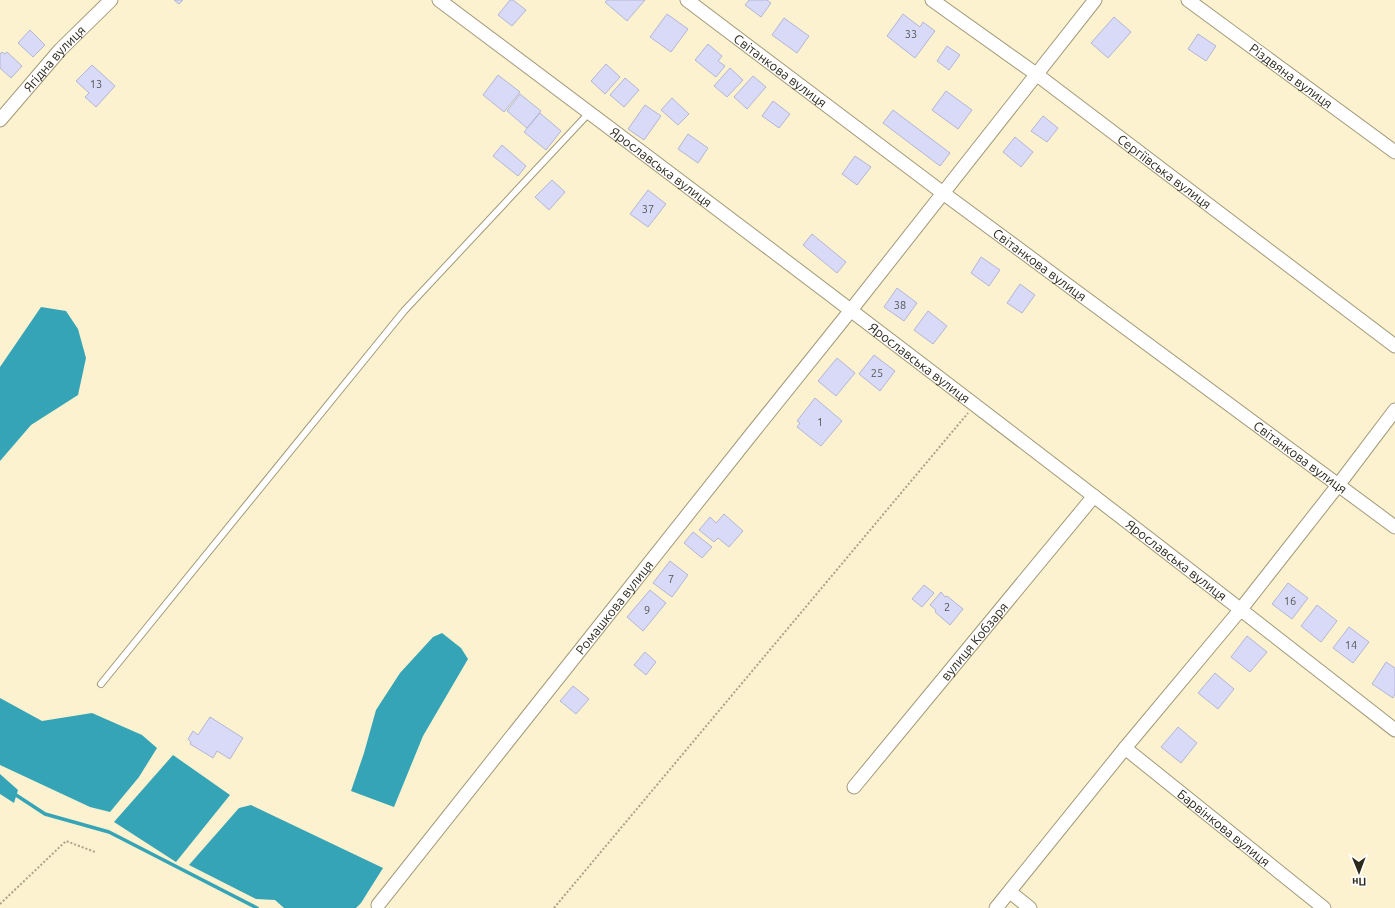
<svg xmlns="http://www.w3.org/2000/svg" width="1395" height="908" viewBox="0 0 1395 908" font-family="Ubuntu,sans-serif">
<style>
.water{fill:#34a4b6}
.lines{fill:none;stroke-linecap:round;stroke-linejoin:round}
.stream{stroke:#34a4b6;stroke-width:3.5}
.building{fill:#d8daf7;stroke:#b3b5d5}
.lane-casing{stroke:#a29979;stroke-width:8}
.street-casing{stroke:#a29979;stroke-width:15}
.path{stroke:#aaa289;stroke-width:2;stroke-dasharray:2 2;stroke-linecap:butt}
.lane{stroke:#fff;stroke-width:6}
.street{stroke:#fff;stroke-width:13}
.labels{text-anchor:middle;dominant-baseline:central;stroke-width:3.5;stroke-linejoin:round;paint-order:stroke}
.number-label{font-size:11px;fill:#575553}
.street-label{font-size:13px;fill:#2c291c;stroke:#fff}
</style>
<rect width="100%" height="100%" fill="#fcf2d0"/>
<path class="water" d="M41 307 66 311 78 329 86 358 78 395 31 425 0 461V367Z
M442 633 461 648 468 659 423 736 394 807 351 791 364 753 376 710 400 673 433 637Z
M0 698 42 721 92 713 142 735 157 748 139 777 110 812 90 807 0 765Z
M173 755 230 795 176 862 114 822Z
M0 774 18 790 14 803 0 794Z
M251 805 383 868 361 903 356 908H284L275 900 256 899 189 865 239 808Z"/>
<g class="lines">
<path class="stream" d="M13 793 45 814 109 832 257 908"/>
</g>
<path class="building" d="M174 0H183L179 4Z
M510 0H513L526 10 512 26 498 15Z
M607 0H645L627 21 605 2Z
M749 0H767L771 3 761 17 745 5Z
M667 14 688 29 671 52 650 37Z
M903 14 920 27 923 22 935 31 915 58 887 36Z
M1114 17 1131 32 1108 58 1091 43Z
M784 18 809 36 797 53 772 35Z
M30 30 45 45 33 57 18 43Z
M1198 34 1216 46 1206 61 1188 49Z
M708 44 722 56 718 61 725 66 716 77 695 60Z
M947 46 960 55 949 70 937 61Z
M2 52 5 54 7 52 22 66 11 78 0 68V54Z
M606 64 620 77 605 94 591 81Z
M92 65 115 86 96 107 85 97 89 93 76 81Z
M730 68 743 80 727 97 714 86Z
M498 75 520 92 504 112 483 95Z
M753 76 766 87 747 109 734 97Z
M625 78 639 90 624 107 610 95Z
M946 91 972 110 958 129 932 110Z
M520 94 541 111 527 128 507 111Z
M672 98 689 114 678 125 661 110Z
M773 101 790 114 779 128 762 116Z
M645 105 661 116 644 140 628 129Z
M893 110 950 153 940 166 883 123Z
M540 113 561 131 546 150 524 132Z
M1043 116 1058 128 1047 142 1031 131Z
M688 134 708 148 698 163 678 149Z
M1015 137 1033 152 1021 167 1003 152Z
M502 145 526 166 518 176 493 156Z
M855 156 871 167 857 185 842 174Z
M552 180 565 192 549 210 535 197Z
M648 190 666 204 648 227 630 214Z
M812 234 846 262 837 273 803 245Z
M981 257 1000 270 989 286 971 273Z
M1020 284 1035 295 1022 313 1007 303Z
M897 288 917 303 904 321 884 307Z
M928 311 947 326 933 344 914 330Z
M874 355 895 371 880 391 859 374Z
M837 358 855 373 836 396 818 381Z
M815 398 842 421 821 446 797 427 800 423 797 421Z
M724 514 743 531 729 547 718 538 714 542 699 530 710 517 716 523Z
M693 532 712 547 702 558 684 543Z
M670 561 688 575 672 597 653 583Z
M1288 583 1308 598 1292 619 1272 604Z
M924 585 934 593 922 607 912 599Z
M650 590 666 603 643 631 627 617Z
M941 592 945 597 947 596 963 609 950 625 935 612 936 610 930 605Z
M1317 605 1337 621 1321 642 1301 626Z
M1349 627 1369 642 1353 663 1333 648Z
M1247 636 1267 652 1250 672 1231 657Z
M645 652 656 662 646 675 634 665Z
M1386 662 1395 668V694L1393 698 1372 684Z
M1215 673 1234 689 1218 709 1198 693Z
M573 686 589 699 576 714 560 701Z
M210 717 243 738 230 759 217 751 213 758 190 744 191 742 188 739 193 731 198 735Z
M1178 727 1197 743 1181 763 1161 747Z"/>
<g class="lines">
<g class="lane-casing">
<path id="lane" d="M101 684 404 311 589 113"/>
</g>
<g class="street-casing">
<g id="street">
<path id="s1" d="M439 0C760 240 1080 483 1395 730"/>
<path id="s2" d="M687 0 943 193 1395 527"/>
<path id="s3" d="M932 0 1036 74 1395 346"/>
<path id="s4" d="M1188 0 1395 152"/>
<path id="s5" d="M0 120 60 50 111 0"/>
<path id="s6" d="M1125 748 1324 908"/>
<path id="s7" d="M854 787 1094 496"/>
<path d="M1010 892 1030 908"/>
<path id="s8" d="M378 905 750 436 851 310 1095 0"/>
<path d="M996 908 1125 748 1241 609 1339 484 1395 410"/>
</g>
</g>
<path class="path" d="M0 904 66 841 95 852
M554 908 968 413"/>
<use href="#lane" class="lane"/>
<use href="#street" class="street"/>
</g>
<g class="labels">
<g class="number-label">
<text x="911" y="34">33</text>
<text x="96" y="84">13</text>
<text x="648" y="209">37</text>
<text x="900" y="305">38</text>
<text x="877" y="373">25</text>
<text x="820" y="422">1</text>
<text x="671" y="579">7</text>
<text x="1290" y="601">16</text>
<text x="947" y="607">2</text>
<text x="647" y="610">9</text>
<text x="1351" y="645">14</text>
</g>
<g class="street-label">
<text stroke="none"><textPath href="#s5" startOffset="82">Ягідна вулиця</textPath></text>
<text stroke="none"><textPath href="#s2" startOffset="117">Світанкова вулиця</textPath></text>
<text stroke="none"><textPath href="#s4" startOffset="128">Різдвяна вулиця</textPath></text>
<text stroke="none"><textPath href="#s1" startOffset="278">Ярославська вулиця</textPath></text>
<text stroke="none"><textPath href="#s3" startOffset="289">Сергіївська вулиця</textPath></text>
<text stroke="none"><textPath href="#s2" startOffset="441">Світанкова вулиця</textPath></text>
<text stroke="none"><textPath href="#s1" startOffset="602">Ярославська вулиця</textPath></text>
<text stroke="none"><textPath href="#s2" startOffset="765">Світанкова вулиця</textPath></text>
<text stroke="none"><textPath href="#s1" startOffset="926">Ярославська вулиця</textPath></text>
<text stroke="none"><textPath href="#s8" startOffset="380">Ромашкова вулиця</textPath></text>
<text stroke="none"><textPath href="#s7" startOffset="189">вулиця Кобзаря</textPath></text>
<text stroke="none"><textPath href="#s6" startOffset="127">Барвінкова вулиця</textPath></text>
</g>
</g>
<g transform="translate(1359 872) rotate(179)" stroke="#ffffff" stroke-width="3" paint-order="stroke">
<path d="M0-3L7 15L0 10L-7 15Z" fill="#2c291c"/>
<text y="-6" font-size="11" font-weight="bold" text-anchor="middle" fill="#2c291c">Пн</text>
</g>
</svg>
